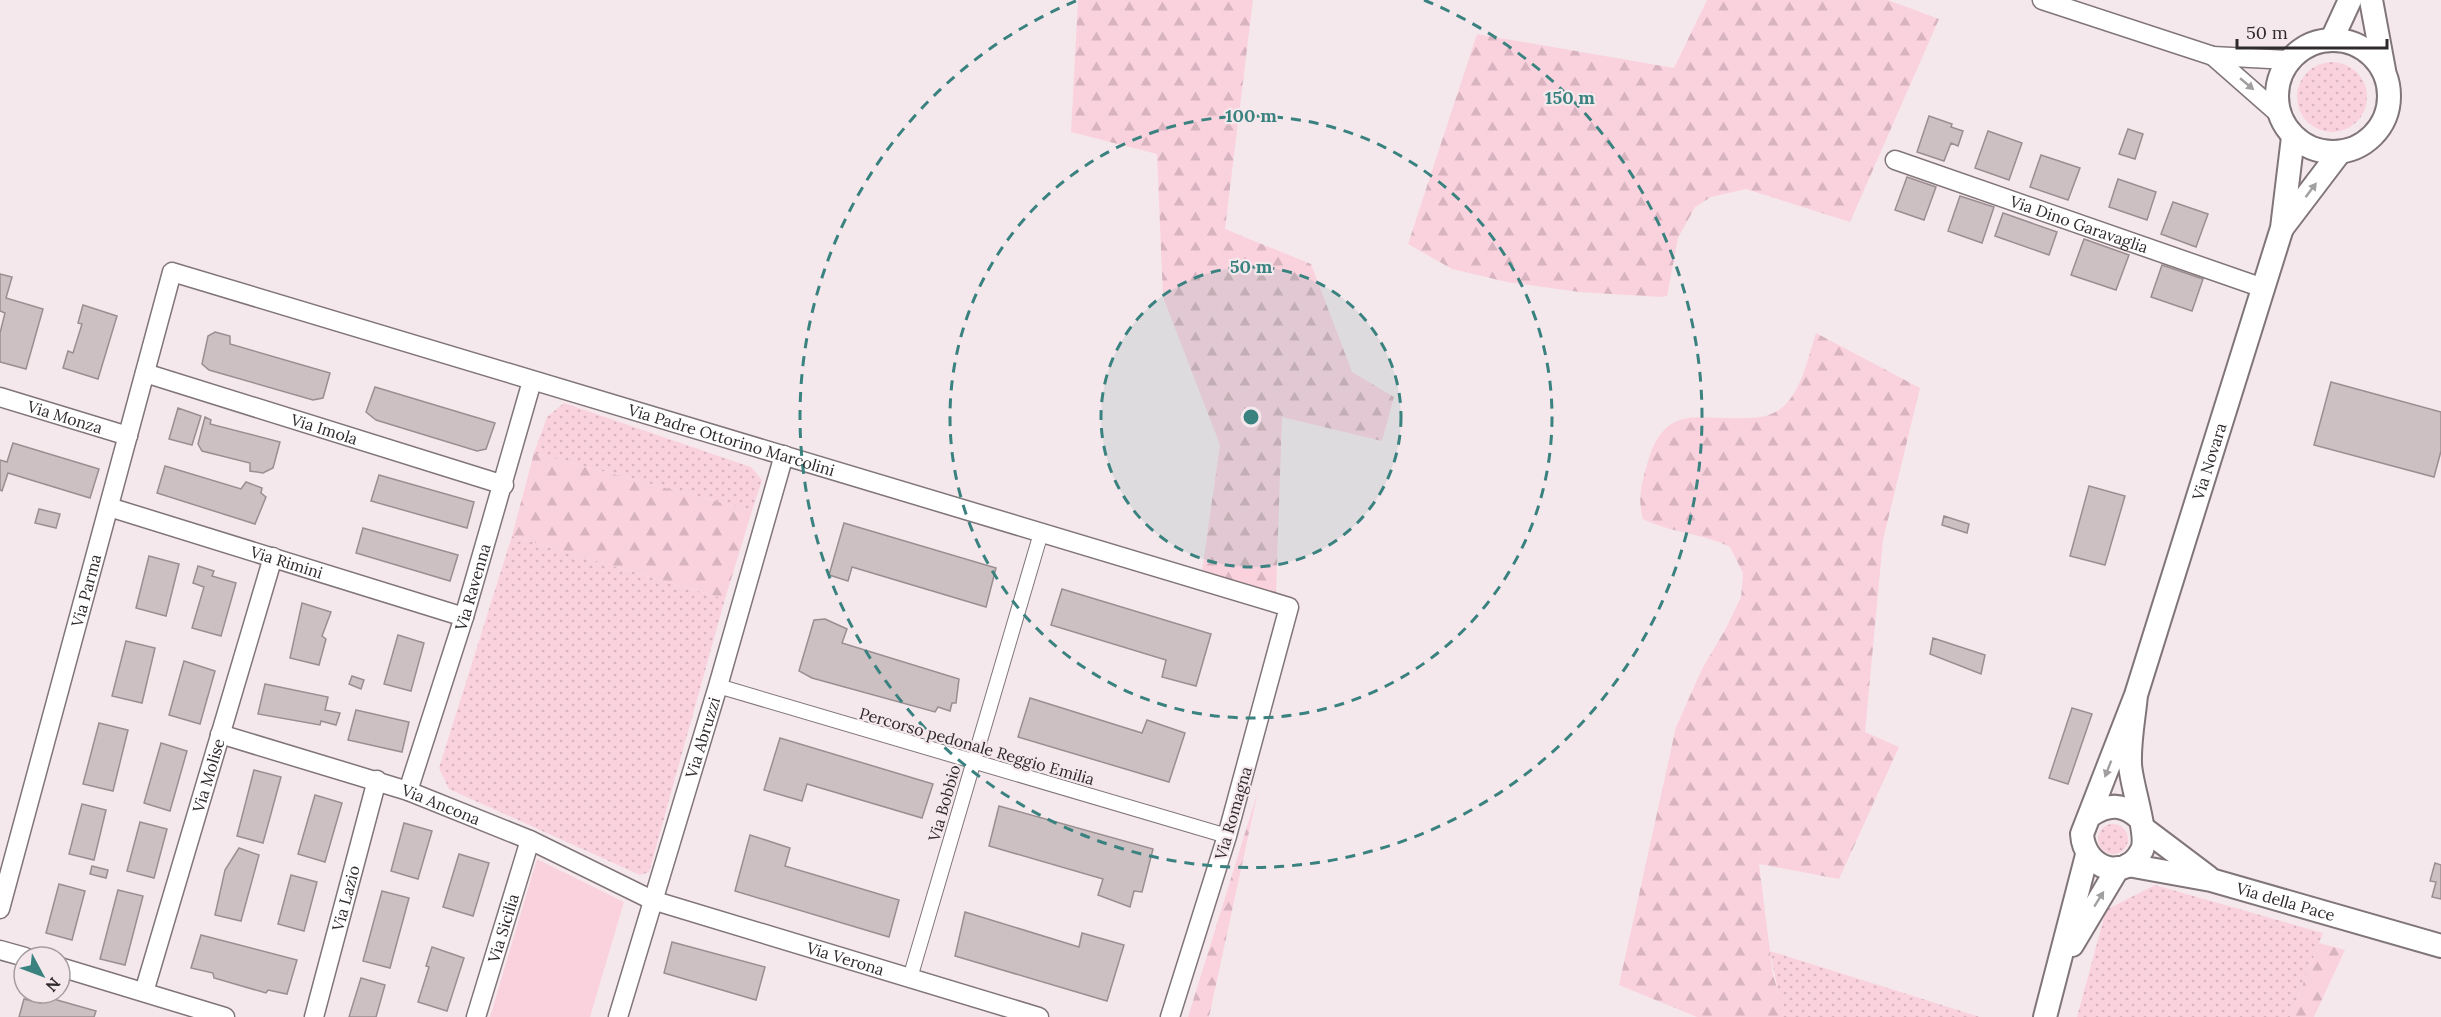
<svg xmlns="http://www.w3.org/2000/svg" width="2441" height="1017" viewBox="0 0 2441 1017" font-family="Lora,serif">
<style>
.grass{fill:url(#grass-dots)}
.forest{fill:url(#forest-firs)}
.green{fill:#fad2de}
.building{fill:#ccc0c3;stroke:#9a8e91;stroke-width:1.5}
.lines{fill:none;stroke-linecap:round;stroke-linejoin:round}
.pedestrian-casing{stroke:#807578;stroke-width:16}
.minor-casing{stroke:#807578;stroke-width:21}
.tertiary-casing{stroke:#807578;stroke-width:26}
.pedestrian{stroke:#fff;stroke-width:14}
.minor{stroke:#fff;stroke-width:18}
.tertiary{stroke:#fff;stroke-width:22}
.oneway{fill:#a19fa0}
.ring{fill:none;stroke:#3a827f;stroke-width:3;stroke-dasharray:10 8}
.labels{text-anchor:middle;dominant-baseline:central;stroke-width:4.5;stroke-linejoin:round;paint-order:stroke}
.street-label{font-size:16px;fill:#2f2a2b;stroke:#f5e8ec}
.centre{fill:#3a827f;stroke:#f5e8ec;stroke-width:3}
.ring-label{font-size:18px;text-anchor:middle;font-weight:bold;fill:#3a827f;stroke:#f5e8ec;stroke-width:4.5;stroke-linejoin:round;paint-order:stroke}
</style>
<defs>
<pattern id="grass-dots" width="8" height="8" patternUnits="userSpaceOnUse" patternTransform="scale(1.5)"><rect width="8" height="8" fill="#fad2de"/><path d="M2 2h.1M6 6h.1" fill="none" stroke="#d7b4bf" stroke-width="1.8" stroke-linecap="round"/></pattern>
<pattern id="forest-firs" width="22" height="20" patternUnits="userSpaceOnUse" patternTransform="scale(1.5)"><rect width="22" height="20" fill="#fad2de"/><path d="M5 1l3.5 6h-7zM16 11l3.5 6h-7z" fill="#d7b4bf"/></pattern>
</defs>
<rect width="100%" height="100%" fill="#f5e8ec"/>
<path class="grass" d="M2297 97a35 35 0 1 1 70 0a35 35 0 1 1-70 0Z
M564 403 751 467 762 480 752 511 534 453 547 417Z
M512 536 725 599 649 872 640 875 449 789 439 768Z
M2098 839a15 15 0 1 1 30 0a15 15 0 1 1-30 0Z
M2155 885 2323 933 2290 1017H2077L2106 910Z
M1770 951 1980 1017H1783Z"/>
<path class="forest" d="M1078 0H1253L1225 229 1311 264 1352 372 1394 397 1382 441 1282 417 1276 593 1202 571 1220 445 1163 297 1157 154 1071 132Z
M1707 0H1888L1939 19 1850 222 1746 189 1711 197 1695 207 1678 238 1667 296 1661 297 1579 292 1507 282 1452 269 1408 244 1477 34 1674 68Z
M1816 333 1920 388 1883 540 1865 732 1899 747 1839 879 1759 864 1773 975 1782 1004 1783 1017H1697L1619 985 1676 727 1702 669 1725 630 1741 597 1743 573 1730 547C1702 533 1671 533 1643 519 1637 499 1642 481 1648 461 1666 402 1699 421 1748 418 1758 418 1770 416 1779 410 1801 395 1808 357 1816 333Z
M534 453 752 511 725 599 512 536Z
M1258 791 1209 1017H1188Z
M2319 943 2345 950 2314 1017H2290Z"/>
<path class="green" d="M537 859 624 902 590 1017H490Z"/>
<path class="building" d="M1929 116 1952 124 1951 127 1963 131 1958 146 1951 143 1944 161 1917 152Z
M2128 129 2143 134 2135 159 2119 154Z
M1988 131 2022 143 2009 180 1975 168Z
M2041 155 2080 168 2068 200 2030 187Z
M1907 177 1936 187 1924 220 1895 210Z
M2118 179 2156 192 2147 220 2109 207Z
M1960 196 1994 207 1982 243 1948 231Z
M2173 202 2208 214 2196 247 2161 234Z
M2003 213 2057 232 2049 255 1995 236Z
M2084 239 2129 255 2116 290 2071 275Z
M2162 265 2203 279 2192 311 2151 297Z
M0 274 12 277 6 298 43 309 26 369 0 362V333L5 313 0 311Z
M83 305 117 316 98 379 63 368 68 351 73 353 82 324 78 323Z
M215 332 230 336V344L330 373 323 398 313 400 209 370 202 364 208 336Z
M2331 382 2441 412V451L2434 477 2314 445Z
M375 387 495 423 486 449 477 451 376 420 366 412Z
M178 408 201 416 192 445 169 439Z
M205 417 211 420 210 424 280 442 273 468 263 473 250 471V463L202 451 198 444Z
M13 443 99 469 90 498 8 473 2 491 0 490V460L7 462Z
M165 466 241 489 246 482 262 488 261 493 266 497 255 524 157 493Z
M379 475 474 502 467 528 371 501Z
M2089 486 2125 496 2105 565 2070 556Z
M39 509 60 514 56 528 35 523Z
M1944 516 1969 524 1967 533 1942 525Z
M844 523 996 568 986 607 852 567 848 581 829 575Z
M363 528 458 555 450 581 356 553Z
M149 556 179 564 166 616 136 608Z
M198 566 214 571 212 576 236 583 221 636 192 628 204 587 193 583Z
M1062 589 1211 634 1196 686 1162 677 1166 660 1051 625Z
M302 603 331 612 322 636 326 639 319 665 290 658Z
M825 619 847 629 842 643 959 679 956 703H952L950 711 938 707 935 712 812 678 799 671 814 620Z
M398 635 424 643 411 691 384 684Z
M1933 638 1985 655 1981 674 1930 654Z
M126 641 155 648 142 703 112 696Z
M184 661 215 671 200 724 169 715Z
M352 676 364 680 361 689 349 684Z
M265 684 328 697 325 710 340 713 336 725 321 721 320 725 258 714Z
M1030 698 1142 733 1147 720 1185 733 1169 782 1018 737Z
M2072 708 2092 714 2068 784 2049 778Z
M356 710 409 722 402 752 348 740Z
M99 723 128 730 113 791 83 784Z
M780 738 933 784 922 818 807 784 802 801 764 790Z
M161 743 187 751 170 811 144 803Z
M254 770 281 777 263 843 237 836Z
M315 795 342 803 325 862 298 854Z
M82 804 106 810 94 860 69 854Z
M999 806 1153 849 1142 892 1134 891 1130 907 1098 895 1103 879 989 846Z
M140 822 167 829 154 878 127 871Z
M404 823 432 831 418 879 391 871Z
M750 835 790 848 785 866 899 900 889 937 735 891Z
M239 848 259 855 241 921 215 915 225 870Z
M459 854 489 863 473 916 443 907Z
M2435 863 2441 865V899L2432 897 2436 882 2430 881Z
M92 866 108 870 106 878 90 874Z
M291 875 317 882 304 931 278 924Z
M59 884 85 891 72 940 46 933Z
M118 890 143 896 125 965 100 959Z
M382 891 409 898 390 968 363 961Z
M965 912 1079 947 1082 933 1124 945 1107 1001 955 956Z
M201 935 297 960 287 994 268 990 266 993 214 978 213 973 191 968Z
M672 942 765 967 756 1000 664 973Z
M432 947 464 958 447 1011 418 1002 429 967 426 966Z
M361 978 385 985 376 1017H349Z
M43 996 96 1011 94 1017H19L24 999 41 1003Z"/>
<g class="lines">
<g class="pedestrian-casing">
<path id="pedestrian" d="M718 686 1227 836
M910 978 1041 533"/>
</g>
<g class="minor-casing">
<g id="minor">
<path d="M2042 0 2213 56 2289 60"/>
<path d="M2213 56 2279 114"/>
<path id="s1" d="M1895 160 2263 288"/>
<path id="s2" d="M145 373 504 485"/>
<path id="s3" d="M0 397 128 436"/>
<path id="s4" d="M109 507 464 617"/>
<path id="s5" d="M220 734 408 791 530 840 652 900 1039 1017"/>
<path id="s6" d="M408 791 464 617 532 381"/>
<path id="s7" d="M0 909 172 272 1289 607 1227 836 1170 1017"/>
<path d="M0 950 25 957"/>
<path d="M60 967 225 1017"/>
<path id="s8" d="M144 992 273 557"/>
<path id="s9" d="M314 1017 377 780"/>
<path id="s10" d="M476 1017 530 840"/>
<path id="s11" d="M618 1017 718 686 784 455"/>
</g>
</g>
<g class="tertiary-casing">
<g id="tertiary">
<path d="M2371 0 2384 70"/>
<path d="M2332 39 2350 0"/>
<circle cx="2333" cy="96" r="56"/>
<path d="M2283 227 2340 152"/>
<path id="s12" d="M2136 695C2134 717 2129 742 2130 764 2131 785 2149 835 2142 850 2126 883 2084 869 2082 834L2136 695 2282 228 2293 137"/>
<path d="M2091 815C2109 803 2124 804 2139 818"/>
<path d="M2143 828 2208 877"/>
<path id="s13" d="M2128 865 2211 880 2441 946"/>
<path d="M2072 945 2118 868"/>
<path d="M2045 1017 2087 855"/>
</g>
</g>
<use href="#pedestrian" class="pedestrian"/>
<use href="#minor" class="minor"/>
<use href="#tertiary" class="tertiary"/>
</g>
<defs><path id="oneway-solid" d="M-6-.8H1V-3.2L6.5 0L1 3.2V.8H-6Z" transform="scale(1.5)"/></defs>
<g class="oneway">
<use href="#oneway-solid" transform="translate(2247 84) rotate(40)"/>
<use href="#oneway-solid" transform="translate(2311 190) rotate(-53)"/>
<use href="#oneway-solid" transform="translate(2108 769) rotate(111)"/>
<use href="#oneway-solid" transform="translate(2099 899) rotate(-58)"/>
</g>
<circle cx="1251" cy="417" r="150" fill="#3a827f" fill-opacity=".12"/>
<g class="ring">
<circle cx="1251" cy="417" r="150"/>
<circle cx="1251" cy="417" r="301"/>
<path d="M1424 0A451 451 0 1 1 1078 0"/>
</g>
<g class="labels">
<g class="street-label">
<text stroke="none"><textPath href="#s1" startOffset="195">Via Dino Garavaglia</textPath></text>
<text stroke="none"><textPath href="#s3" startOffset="68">Via Monza</textPath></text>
<text stroke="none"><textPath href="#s2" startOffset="188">Via Imola</textPath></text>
<text stroke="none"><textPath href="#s7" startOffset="1244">Via Padre Ottorino Marcolini</textPath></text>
<text stroke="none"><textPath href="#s12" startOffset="638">Via Novara</textPath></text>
<text stroke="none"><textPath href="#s4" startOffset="186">Via Rimini</textPath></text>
<text stroke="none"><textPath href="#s6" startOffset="214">Via Ravenna</textPath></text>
<text stroke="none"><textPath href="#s7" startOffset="330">Via Parma</textPath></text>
<text stroke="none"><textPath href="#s11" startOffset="292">Via Abruzzi</textPath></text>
<text transform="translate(977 746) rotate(16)">Percorso pedonale Reggio Emilia</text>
<text stroke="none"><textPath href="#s8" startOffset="226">Via Molise</textPath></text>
<text transform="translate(944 803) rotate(-74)">Via Bobbio</text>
<text stroke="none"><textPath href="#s5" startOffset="232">Via Ancona</textPath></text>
<text transform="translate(1233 813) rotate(-74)">Via Romagna</text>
<text stroke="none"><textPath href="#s9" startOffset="123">Via Lazio</textPath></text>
<text stroke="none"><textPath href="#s13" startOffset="162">Via della Pace</textPath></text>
<text stroke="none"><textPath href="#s10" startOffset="93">Via Sicilia</textPath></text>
<text stroke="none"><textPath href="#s5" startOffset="666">Via Verona</textPath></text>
</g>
</g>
<circle cx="1251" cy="417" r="9" class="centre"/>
<g class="ring-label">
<text x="1570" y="104">150 m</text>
<text x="1251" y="122">100 m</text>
<text x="1251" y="273">50 m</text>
</g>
<g transform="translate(42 975) rotate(131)"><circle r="28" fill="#f5e8ec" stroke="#a69c9f" stroke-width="1.5"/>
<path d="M0-4.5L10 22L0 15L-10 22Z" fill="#3a827f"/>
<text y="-9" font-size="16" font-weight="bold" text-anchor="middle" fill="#2f2a2b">N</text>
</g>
<path d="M2237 39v9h150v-9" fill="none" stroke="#2f2a2b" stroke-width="3"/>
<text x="2246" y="39" font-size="18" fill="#2f2a2b" stroke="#f5e8ec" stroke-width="4.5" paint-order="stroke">50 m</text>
</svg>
